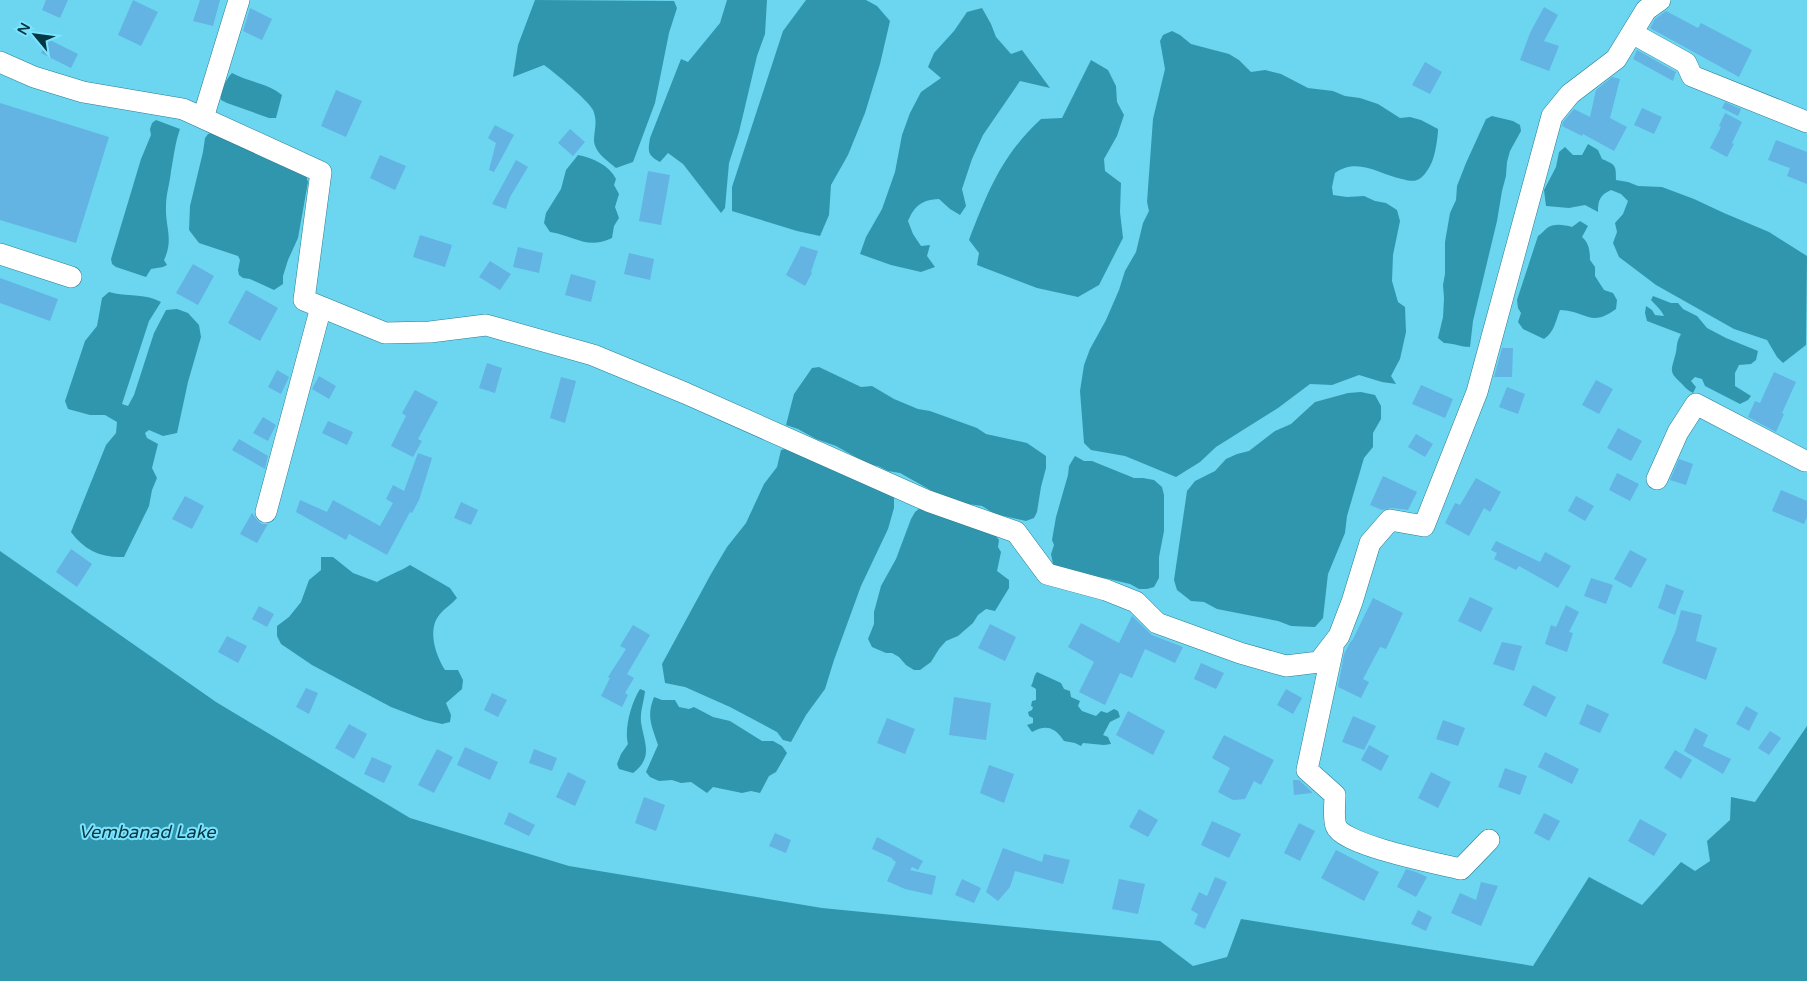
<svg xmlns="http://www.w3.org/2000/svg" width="1807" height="981" viewBox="0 0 1807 981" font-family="'Varela Round',sans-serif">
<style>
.water{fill:#3096ad}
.building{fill:#63b3e3}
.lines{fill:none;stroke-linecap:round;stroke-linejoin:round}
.minor-casing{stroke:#297d91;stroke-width:22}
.minor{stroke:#fff;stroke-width:21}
.labels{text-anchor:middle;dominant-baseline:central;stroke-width:4;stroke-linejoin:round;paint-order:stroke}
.water-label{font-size:18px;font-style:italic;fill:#0a3843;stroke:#7ae4fe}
</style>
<rect width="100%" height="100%" fill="#6cd6f1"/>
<path class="water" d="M535 0 674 1 677 8 669 33 655 103 633 162 616 168C608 161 595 153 594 141 594 129 598 123 593 110 588 100 555 73 544 65L513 77 518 45Z
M727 0H767L765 34 757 56 739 132 729 163 725 208 721 213 683 164 668 153 660 162C647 155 648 151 650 138L681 59 688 62 720 23Z
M806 0H866L877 6 890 21 880 64 865 113 848 155 831 185 829 215 820 236 797 231 732 211V187L783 31Z
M982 8 991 24 996 37 1011 54 1022 50 1050 88 1020 81 983 135 972 159 962 189 966 206 960 215 950 209 939 199C922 200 915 205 908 221L913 234 921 246 930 245 927 256 935 267 921 272 891 265 860 254 866 237 882 209 895 172 902 135 910 113 921 92 941 78 928 67 934 53 954 31 967 12Z
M1172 31 1180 35 1191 44 1229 54 1239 60 1251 72 1265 70 1281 74 1308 88 1333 91 1345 96 1360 98 1378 104 1400 118 1410 117 1421 120 1438 129C1438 137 1435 158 1430 166 1427 171 1423 178 1417 180 1412 182 1406 180 1402 179 1378 174 1358 157 1335 173L1332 187 1333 195 1347 197 1364 196 1375 201 1386 203 1397 210 1400 221 1393 255 1392 281 1398 302 1405 307 1406 332 1400 359 1391 376 1396 384 1382 382 1359 375 1332 385 1310 384 1278 408 1216 447 1200 462 1176 477 1125 456 1091 450 1084 443 1080 391 1084 365 1090 349 1106 320 1119 290 1125 271 1136 252 1143 223 1149 211 1147 202 1153 119 1165 69 1160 41 1163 35Z
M1091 60 1108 70 1116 86 1117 102 1124 115 1117 136 1104 159 1105 171 1121 183 1120 212 1123 238 1099 285 1078 297 1037 288 977 265 979 253 969 240C988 191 1002 155 1041 119L1062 118Z
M232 73C248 82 268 83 282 95L276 118H269L227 103 221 100C220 92 226 79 232 73Z
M1492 116 1513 121 1520 125 1521 131 1510 151 1507 162 1506 176 1502 191 1497 221 1473 321 1470 347C1461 347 1453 343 1444 343L1438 338 1443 317 1444 298 1443 285 1445 274V242L1450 213 1456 200 1457 186 1466 163 1486 119Z
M156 120 180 129C175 143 174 156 171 171 170 183 166 194 166 206 165 227 174 239 164 260L167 265 163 267 151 269 146 277 116 267 112 264 111 259 141 159 151 135 150 129 152 123Z
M214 132 305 172 308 182 298 238 288 260 283 276V284L274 290 250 279 243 278 239 275 238 270 240 260 238 256 199 243 189 230 190 206 203 152 205 138 208 134Z
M1588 144 1598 150 1602 159C1616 165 1616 165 1616 180L1628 182 1638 186 1662 187 1694 199 1724 213 1769 232 1807 256 1806 345 1783 363 1777 357 1767 340 1734 329 1656 285 1619 257 1613 243 1617 232 1615 223 1623 214 1628 201 1621 194 1611 190C1600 195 1598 200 1598 212L1585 205 1569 208 1546 206 1544 190 1556 167 1559 152 1565 147 1573 155H1582Z
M578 155C593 158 609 165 616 179L614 185 619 194 615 207 619 218 614 226 612 238C586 250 576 236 550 232L544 223 546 213 561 189 566 170Z
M1580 221 1588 226 1582 237C1589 243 1590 251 1590 260L1595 267V276L1604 290 1613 293 1617 300 1616 309C1590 328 1587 311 1560 310 1555 322 1555 331 1544 339L1523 329 1518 322 1521 313 1518 308 1517 300 1538 236C1542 233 1544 231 1547 228 1554 223 1564 225 1572 227Z
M109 292C126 297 145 293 161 302L149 321 122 404 128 406 134 395 154 333 166 310 177 309 188 313 199 325 201 337 188 382 177 433 163 436 149 430 145 433 147 438 158 444 152 468 157 478 152 490 149 506 124 557C101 558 84 550 71 532L106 445 116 433 117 422 105 415H90L68 409 65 401 85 341 97 326 102 298Z
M1653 296 1671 303H1678L1683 309 1697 316 1707 328 1726 338 1758 351 1756 360 1751 364 1739 365 1735 373V386L1751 396 1748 400 1740 404 1705 386 1702 379 1695 377 1691 381 1696 387 1693 393C1687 390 1685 387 1681 383 1669 372 1671 371 1675 356 1678 347 1675 344 1681 334L1647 321 1645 313 1646 306 1652 310 1655 315 1664 316C1661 309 1656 306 1651 300Z
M819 367 861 387 872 386 894 399 918 409 930 411 977 428 986 434 1027 443 1046 456V468L1041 487 1037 512 1034 518 1026 521 995 514 982 506 968 504 934 492 900 473 888 471 878 466 870 465 836 446 816 439 798 429 786 425 794 394 812 368Z
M1361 392 1375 395 1381 406V419L1373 433V447L1364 458 1347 516 1345 533 1328 574 1323 618 1315 627 1291 626 1278 621 1217 609 1204 602 1191 601 1177 590 1174 580 1187 491 1195 481 1215 471 1226 459 1237 454 1249 451 1275 431 1291 424 1315 402 1348 393Z
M793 447 894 497V508L888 529 861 586 834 660 825 689 806 715 791 742 783 740 777 732 730 707 685 687 665 683 662 664 711 574 727 547 746 523 764 484 777 467 781 450Z
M1075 456 1084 461H1092L1134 478H1143L1154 480 1162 487 1164 495V531L1159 557V578L1154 587 1147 589H1139L1130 584 1109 579 1084 576 1062 571 1053 564 1051 554 1054 545 1052 540 1056 517 1068 475 1069 466Z
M920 508 995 535 999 540 998 547 1001 552 997 571 1009 580V588L995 611 986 609 978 615 973 623 958 636 946 641 939 649 931 662 920 670H914L906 665 899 657 892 653H886L872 647 868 639 874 624V612L881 586 896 559 911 519 915 512Z
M0 551 216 702 410 818 569 866 822 908 1160 941 1193 966 1227 957 1241 919 1533 966 1589 877 1642 905 1681 862 1695 871 1710 861 1707 841 1730 820 1731 797 1755 802 1807 726V981H0Z
M321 557H333L353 573 377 582C388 575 399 572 410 565L450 588 457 598C452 604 445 608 440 614 427 629 435 654 445 670H458L463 680 462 689 446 703 451 715 450 722 442 724 425 720 391 707 312 665 281 644 277 636V626L289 617 301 602 309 580 321 570Z
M1037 672 1061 683 1064 689 1070 691 1071 697 1080 701 1078 706 1082 711 1096 716 1101 711 1107 713 1114 709 1118 711 1120 717 1110 722 1103 735 1108 737 1111 744 1104 745 1083 743 1081 746 1075 743 1064 741C1055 727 1046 724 1032 732L1027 725 1033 723V718L1029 716 1028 712 1032 710 1033 707 1031 706 1032 701 1036 700V689L1031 686C1034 681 1033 677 1037 672Z
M640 689 645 691C644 702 640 711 641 722 644 743 654 757 633 773L619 769 617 764 621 754 628 744C624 729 631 703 640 689Z
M654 697 662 700H675L679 707 689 709 694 707 713 717 730 721 762 741H773L782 746 787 753 776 772 769 776 760 793 751 791 742 793 713 787 707 793 691 782 681 783 672 780 659 781 650 777 646 772 658 745C652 726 646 717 654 697Z"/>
<path class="building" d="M46 0H68L60 18 42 10Z
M133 0 158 12 141 46 118 35Z
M200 0H220L213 26 193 21Z
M1544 7 1558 15 1544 41 1559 46 1549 71 1520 60 1530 33Z
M250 8 272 19 262 40 243 31Z
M1666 11 1698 28 1701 23 1752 50 1739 77 1650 28 1655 19Z
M48 39 78 54 71 68 41 53Z
M1637 50 1676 72 1673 81 1633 59Z
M1425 62 1442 72 1430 94 1412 85Z
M1612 77 1620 79 1610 118 1627 127 1614 151 1583 134 1582 136 1562 126 1563 122 1574 109 1590 117 1596 90Z
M336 90 362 101 346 137 321 126Z
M1725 102 1741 109 1738 116 1722 108Z
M0 103 109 137 76 243 0 220Z
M1642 108 1662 117 1654 134 1634 125Z
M1725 113 1742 122 1732 143 1734 144 1727 157 1710 148 1721 127 1719 126Z
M495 125 514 135 494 172 489 170 496 143 488 138Z
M570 129 585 142 573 156 558 143Z
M1776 140 1807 152V184L1787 176 1790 168 1768 160Z
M380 155 406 166 395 190 370 178Z
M516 160 528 167 510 197 506 209 492 204Z
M648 171 670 175 661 225 639 221Z
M420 235 452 245 445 267 413 257Z
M801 246 818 251 811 272 812 273 805 286 786 275Z
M518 247 543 253 539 273 513 267Z
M629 253 654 259 650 280 624 274Z
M490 261 511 274 500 290 479 277Z
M193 264 214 276 198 305 176 293Z
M571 274 596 281 591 302 565 295Z
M0 278 58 299 50 321 0 303Z
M246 290 278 308 260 341 228 323Z
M1502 348H1513L1512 377H1494Z
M487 363 502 368 495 393 479 388Z
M277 370 289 377 281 394 268 387Z
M1774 372 1796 382 1782 413 1784 414 1776 432 1748 417 1755 401 1760 403Z
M319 376 336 386 329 399 312 389Z
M561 377 576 381 565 423 550 418Z
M1596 380 1613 389 1599 414 1582 405Z
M1421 385 1453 399 1445 418 1412 404Z
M1507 387 1525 394 1518 414 1499 407Z
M415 390 438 402 418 439 422 441 413 457 391 446 406 416 402 413Z
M263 417 276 425 268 441 253 433Z
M328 421 353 432 347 445 322 433Z
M1618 428 1642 441 1631 461 1607 448Z
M1416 434 1433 444 1425 457 1408 447Z
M239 439 268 456 265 469 232 450Z
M418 453 432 458 419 500 412 513 410 512 387 555 349 534 346 540 296 512 300 500 327 512 333 500 380 526 393 503 386 499 393 485 404 491Z
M1679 459 1693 464 1686 485 1670 480Z
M1617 473 1639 484 1630 501 1609 490Z
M1383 476 1417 492 1408 510 1392 508 1382 510 1370 505Z
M1476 478 1501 492 1490 512 1484 508 1469 536 1445 523 1455 503 1460 505Z
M1781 490 1807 501V517L1804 524 1772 511Z
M185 496 204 506 192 529 172 519Z
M1576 496 1594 506 1585 521 1568 511Z
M461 502 478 510 471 525 454 518Z
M252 513 258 521 262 524H268L257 543 240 534Z
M1496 541 1540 562 1545 552 1571 566 1558 588 1519 566 1516 570 1494 559 1497 553 1491 550Z
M71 549 92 564 77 587 56 572Z
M1630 550 1647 559 1631 588 1614 579Z
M1591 578 1613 585 1606 604 1584 596Z
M1666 584 1684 591 1675 615 1658 608Z
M1470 597 1493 608 1481 632 1458 621Z
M1373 598 1403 613 1386 649 1380 647 1363 679 1369 682 1361 698 1338 687 1344 654 1351 641H1352Z
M1566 605 1579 612 1569 632 1573 633 1567 652 1545 644 1551 625 1556 627Z
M259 606 274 614 267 627 252 619Z
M1681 610 1702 615 1696 641 1717 648 1706 680 1662 663 1676 630Z
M1132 616 1152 635 1183 647 1175 663 1145 649 1132 678 1120 673 1105 705 1079 692 1094 662 1068 647 1081 623 1119 643Z
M990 624 1016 637 1005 661 978 648Z
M633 625 650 635 627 674 634 678 625 693 628 695 622 707 601 696 610 678 608 677 626 649 620 646Z
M227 636 247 646 238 663 218 652Z
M1502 642 1522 646 1514 671 1493 664Z
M1201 663 1224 673 1216 689 1194 679Z
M1533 685 1556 697 1546 717 1523 705Z
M306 688 318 693 309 714 296 707Z
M1286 689 1302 698 1293 714 1277 705Z
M492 693 507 700 498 717 484 710Z
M954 697 991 703 986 740 949 735Z
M1587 704 1609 714 1600 733 1579 724Z
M1746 706 1758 713 1749 731 1736 724Z
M1128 711 1165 731 1153 755 1116 735Z
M1353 716 1376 726 1364 750 1342 742Z
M887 718 915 729 905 754 877 743Z
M1443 720 1465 728 1458 746 1436 739Z
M349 724 367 734 354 759 335 748Z
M1695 728 1708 735 1703 746 1731 759 1723 774 1684 751Z
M1770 731 1781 738 1769 755 1758 748Z
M1224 735 1274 760 1261 785 1254 781 1245 799 1233 800 1218 792 1230 768 1212 758Z
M1369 745 1389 756 1381 771 1361 760Z
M465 747 498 762 490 780 457 765Z
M437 749 453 757 434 793 418 785Z
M534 749 557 758 552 771 529 763Z
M1675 750 1692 760 1681 779 1664 768Z
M1545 752 1579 769 1572 784 1538 767Z
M372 757 392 766 384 783 364 774Z
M989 765 1014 774 1004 803 980 793Z
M1505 768 1527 776 1520 795 1498 787Z
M568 772 586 781 575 806 556 797Z
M1431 772 1451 782 1438 808 1418 798Z
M1293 780H1299L1311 791 1312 793 1294 795Z
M644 797 665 805 656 831 635 823Z
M1139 809 1158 820 1148 837 1129 827Z
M509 812 535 825 529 836 504 824Z
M1544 813 1560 821 1549 841 1534 833Z
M1640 819 1667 834 1654 856 1628 841Z
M1212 821 1241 834 1229 858 1201 845Z
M1299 823 1315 831 1300 861 1284 853Z
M775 833 791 840 786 853 769 846Z
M877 837 923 861 918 870 912 867 910 870 936 876 932 895 905 889 887 881 896 862 892 859V858L872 849Z
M1003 848 1042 862 1044 854 1070 860 1063 884 1015 871 1010 887 998 901 986 892Z
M1336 850 1379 872 1364 901 1321 878Z
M1406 869 1416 872 1427 877 1416 897 1397 887Z
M1215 877 1227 882 1205 929 1194 924 1198 914 1191 910 1199 892 1207 896Z
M962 879 981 888 974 903 955 895Z
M1119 879 1145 884 1138 914 1112 909Z
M1481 882 1498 886 1481 926 1451 913 1460 893 1476 900Z
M1418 910 1432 917 1426 931 1411 924Z"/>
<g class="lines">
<g class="minor-casing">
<path id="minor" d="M1632 33 1686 63 1692 76 1807 122
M0 62 34 77 83 92 183 109 321 172 304 300 385 333 430 332 486 325 593 355 685 393 928 501 1016 532 1047 574 1106 590 1136 602 1157 623 1240 653 1286 666 1319 662 1339 636 1352 602 1370 543 1390 520 1424 526 1477 392 1552 116 1570 94 1616 59 1646 10 1660 0
M203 118 239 0
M0 254 71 277
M1657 479 1678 432 1696 404 1805 461H1807
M266 512 321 307
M1333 648 1307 770 1335 795C1335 804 1333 817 1336 826 1342 845 1440 864 1461 869L1489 840"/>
</g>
<use href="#minor" class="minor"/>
</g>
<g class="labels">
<g class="water-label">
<text x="147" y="832">Vembanad Lake</text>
</g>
</g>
<g transform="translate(35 35) rotate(299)" stroke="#7ae4fe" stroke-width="4" paint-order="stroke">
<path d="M0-4L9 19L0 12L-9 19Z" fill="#043741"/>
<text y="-8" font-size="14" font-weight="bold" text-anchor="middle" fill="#043741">N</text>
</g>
</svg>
